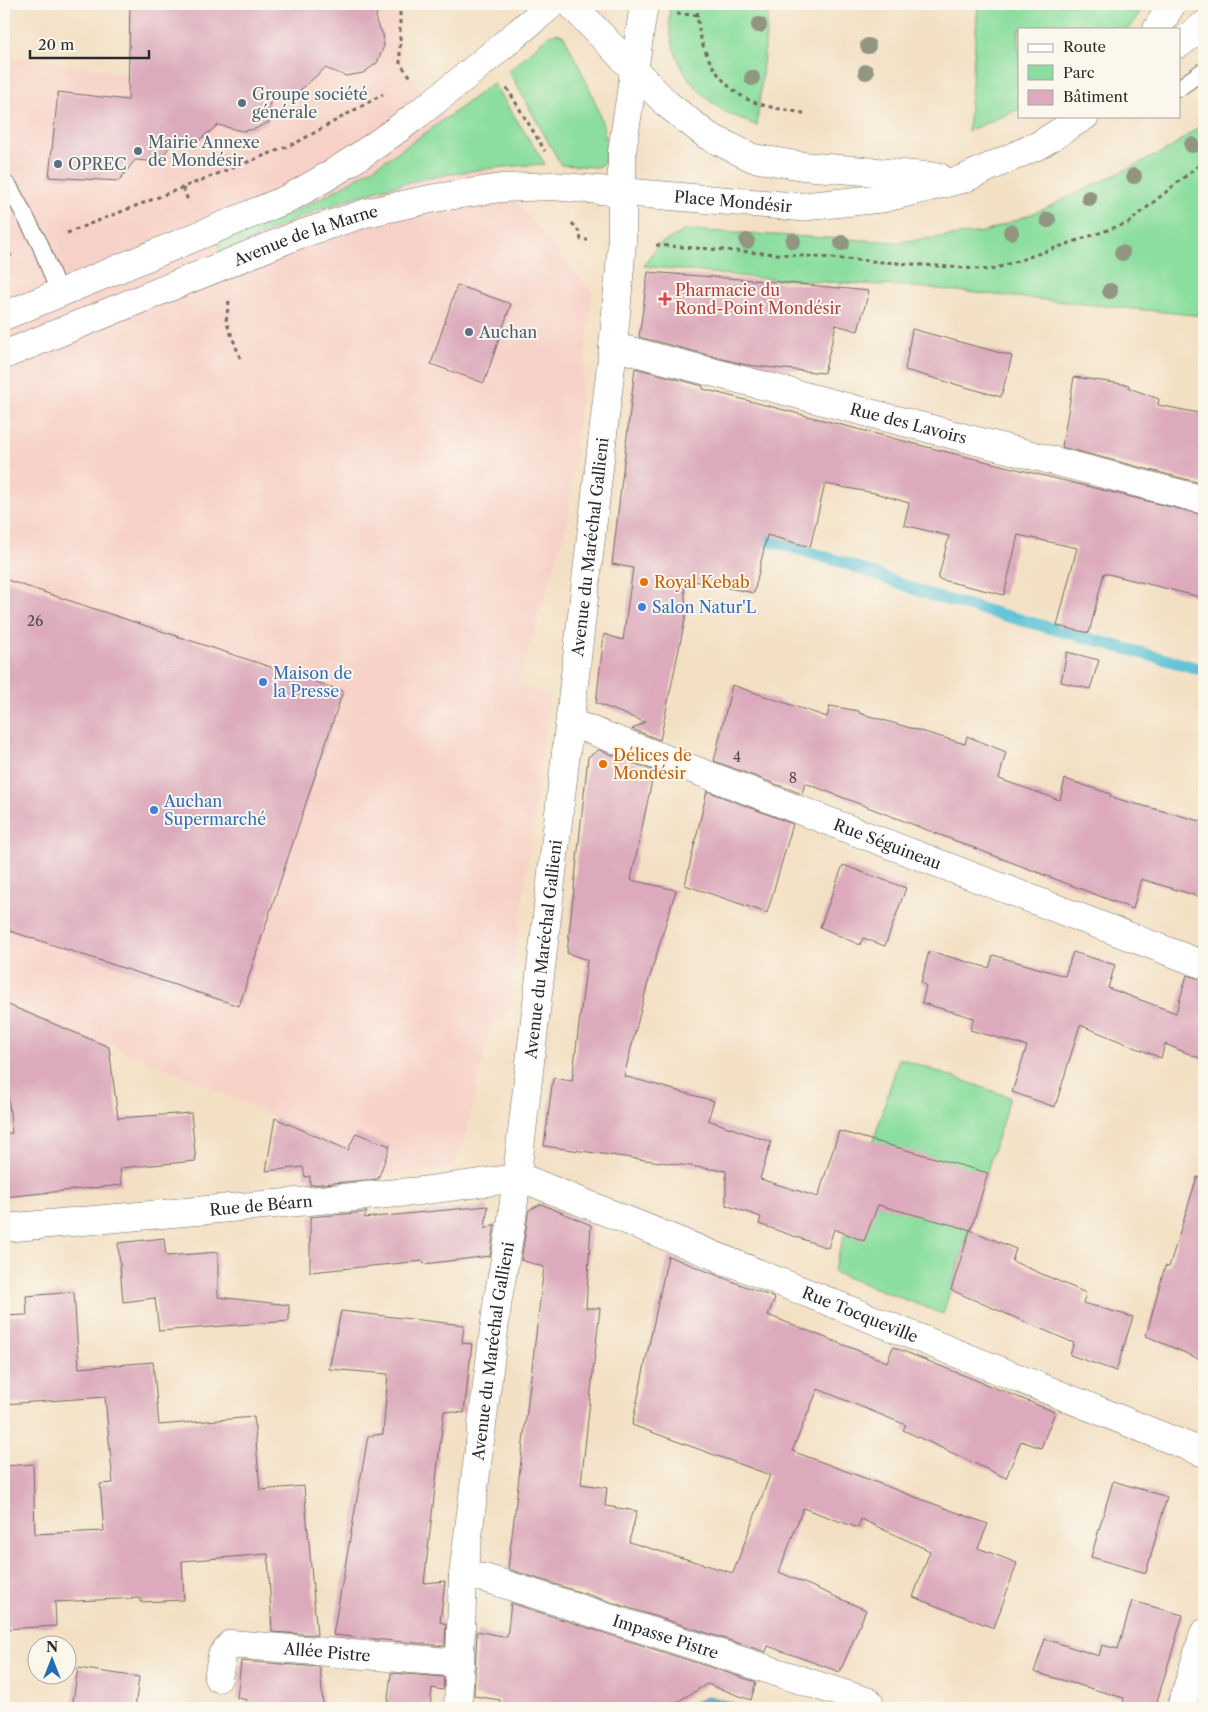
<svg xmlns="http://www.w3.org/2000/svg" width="1208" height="1712" viewBox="0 0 1208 1712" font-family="'Libre Caslon Text',serif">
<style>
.built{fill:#f7d1c7}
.green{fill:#8bde9f;stroke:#5b8465}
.water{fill:#57c0d4;stroke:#417680}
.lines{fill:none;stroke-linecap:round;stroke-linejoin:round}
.stream{stroke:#57c0d4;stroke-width:12}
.building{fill:#dcaabc}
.lane-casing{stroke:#716a61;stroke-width:18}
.street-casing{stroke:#716a61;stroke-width:29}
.secondary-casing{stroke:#716a61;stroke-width:29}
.path{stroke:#716a61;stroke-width:3;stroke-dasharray:4 4;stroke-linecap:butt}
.lane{stroke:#fff;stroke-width:16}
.street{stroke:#fff;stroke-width:28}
.secondary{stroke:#fff;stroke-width:28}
.tree{fill:#929580}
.service-dot{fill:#5c6f8a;stroke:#fbf7ec;stroke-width:2}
.health-dot{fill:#e0444e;stroke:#fbf7ec;stroke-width:2}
.food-dot{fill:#e8710a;stroke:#fbf7ec;stroke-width:2}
.shop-dot{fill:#3f7fe0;stroke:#fbf7ec;stroke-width:2}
.labels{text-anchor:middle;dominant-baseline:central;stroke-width:4;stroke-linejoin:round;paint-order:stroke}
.number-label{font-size:14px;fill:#574b4f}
.service-label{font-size:16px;fill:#4e5e75;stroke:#fbf7ec;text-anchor:start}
.street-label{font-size:16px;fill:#2b2b2b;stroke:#fbf7ec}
.health-label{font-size:16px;fill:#be3a42;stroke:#fbf7ec;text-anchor:start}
.food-label{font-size:16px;fill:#c56008;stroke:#fbf7ec;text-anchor:start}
.shop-label{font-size:16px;fill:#366cbe;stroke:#fbf7ec;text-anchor:start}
</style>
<rect width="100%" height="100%" fill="#fbf7ec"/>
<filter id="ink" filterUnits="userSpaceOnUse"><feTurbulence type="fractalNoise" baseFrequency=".02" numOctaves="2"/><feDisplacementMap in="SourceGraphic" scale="10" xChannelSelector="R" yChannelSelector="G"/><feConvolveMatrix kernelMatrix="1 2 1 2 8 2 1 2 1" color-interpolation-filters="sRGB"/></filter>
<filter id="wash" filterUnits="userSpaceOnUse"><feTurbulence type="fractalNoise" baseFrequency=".0096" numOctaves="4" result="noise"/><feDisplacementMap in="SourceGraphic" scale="20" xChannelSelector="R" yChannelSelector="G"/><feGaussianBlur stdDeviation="1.12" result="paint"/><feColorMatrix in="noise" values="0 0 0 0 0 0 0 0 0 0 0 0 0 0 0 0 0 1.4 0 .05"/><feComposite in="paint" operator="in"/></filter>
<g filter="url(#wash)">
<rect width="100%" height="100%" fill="#f3e0c4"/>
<path class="built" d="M130 4H400V64L592 292 567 525 518 684 549 697 507 1020 492 1018 465 1137 452 1168 383 1174V1165L203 1084 4 1000V55L129 74Z"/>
<path class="green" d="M670 4H769L757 126C745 120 729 115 718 107 684 84 665 45 670 4Z
M978 4H1144L1136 19 1128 29H1019V109L968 131Z
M557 33 564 36C578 65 616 132 604 163L597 167 561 165 509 71 549 35Z
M493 83 545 164C482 167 418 177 358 196 311 211 266 233 222 254L217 242C253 227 291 214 325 196 385 164 439 124 493 83Z
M1204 123V316L917 287 757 278 644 266 658 245 686 230 898 242 985 232 1044 209 1169 149Z
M899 1058 1010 1097 943 1314 833 1272Z"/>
<path class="water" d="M708 1696 733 1703 734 1708H684Z"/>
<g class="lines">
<path class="stream" d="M751 535 845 563 933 596 1204 670"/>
</g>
<g id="blocks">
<path class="building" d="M130 4H377L376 22 383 34 384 46 377 63 363 73 346 76 325 68 296 94H270L269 122 255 129 242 131 218 125 193 145 176 135 160 162 135 160 119 181 49 177 58 92 128 100Z
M648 272 778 282 869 291 858 331 836 325 824 373 746 365 639 337Z
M457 285 511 304 484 383 431 364Z
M912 329 1012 356 1001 397 905 370Z
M635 368 703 386V389L923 446 1204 515V598L1104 573 1089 633 1057 626 1077 548 1018 535 1004 595 938 579 949 536 904 525 909 503 875 493 825 484 810 547 767 535 754 593 684 579 686 615 660 740 632 729 645 722 596 703 604 634 623 640 633 568 612 564Z
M1074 377 1129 385V388L1159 399 1158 405 1204 414V484L1062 447Z
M4 579 343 691 239 1006 4 929Z
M1067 652 1099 660 1090 689 1061 682Z
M732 685 827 717 830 706 859 711V713L965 744 967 736 1006 752 999 779 1060 800 1065 779 1111 794 1110 797 1204 822V898L1141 879 1133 909 805 783 802 794 714 761Z
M599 750 654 771 631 880 676 890 647 986 624 1076 714 1101 708 1120 771 1142 760 1179 818 1197 839 1131 988 1173 971 1230 878 1205 864 1241 834 1229 828 1248 759 1224 761 1217 726 1205V1171L544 1146 553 1078 572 1081 587 960 567 953 588 757Z
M707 791 793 824 767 913 685 885Z
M843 865 906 888 885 946 863 938 860 945 820 927Z
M929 951 989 968 993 955 1065 976 1073 952 1115 965 1108 988 1176 1013 1187 975 1204 980V1060L1165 1044 1161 1058 1080 1025 1055 1107 1012 1092 1027 1046 970 1030 974 1018 922 1003 926 986 921 983Z
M4 1003 109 1047 118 1118 191 1113 196 1161 120 1168 122 1185 4 1197V1134L12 1133 4 1055Z
M275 1118 348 1150 356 1133 390 1146 378 1179 310 1185V1176L305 1177 303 1167 266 1171Z
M1197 1177 1204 1178V1361L1146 1336 1165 1266 1169 1267Z
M541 1204 591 1225 586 1308H600L581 1484 607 1488 605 1506 637 1511 629 1542 733 1573 770 1475 632 1425 668 1256 775 1298 768 1315 887 1362 893 1347 1055 1412 1041 1448 1021 1441 1006 1478 903 1430 906 1425 818 1389 792 1451 988 1524 978 1548 1017 1563 994 1628 913 1597 930 1551 861 1519 858 1528 803 1508 779 1572 866 1610 840 1672 768 1646 766 1652 508 1569 544 1267 521 1260 529 1210Z
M488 1206 485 1229 495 1224 490 1256 424 1264 423 1261 310 1272V1217L367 1212 364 1218Z
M970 1230 1016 1249 1012 1261 1086 1293 1083 1303 1133 1317 1116 1371 1070 1355 1074 1343 951 1290Z
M164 1238 166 1256 218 1252V1297L289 1305V1321L159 1331 155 1298 123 1302 118 1243Z
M74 1292 79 1368 153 1362 159 1425 254 1417 260 1490 304 1486 317 1635 272 1632 268 1554 182 1561 184 1600 140 1602V1598L55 1602 56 1626 4 1629V1466L33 1464 35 1534 104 1531 100 1484 113 1483 105 1397 4 1404V1316L27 1315 26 1296Z
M341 1311 464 1325 462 1343 472 1344 464 1413 444 1411 424 1583 445 1581 440 1622 446 1624 445 1646 333 1635 368 1436 383 1434 388 1374 329 1369Z
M1113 1481 1167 1497 1146 1573 1091 1557Z
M1132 1601 1183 1615 1155 1708H1122L1124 1698 1034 1672 1045 1639 1099 1656 1102 1645 1118 1649Z
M511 1603 756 1682 751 1700 707 1684 667 1708H499L500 1700 474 1696 477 1631 507 1637Z
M241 1661 320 1667 323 1705 310 1704 309 1708H246L247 1700 237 1698Z
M78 1668 139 1677 135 1708H72Z
M391 1673 444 1677 443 1690 432 1688 430 1708H387Z"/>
</g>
</g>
<g filter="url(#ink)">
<use href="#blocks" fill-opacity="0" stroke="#716a61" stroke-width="1"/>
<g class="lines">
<g class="lane-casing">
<path id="lane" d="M1179 88 1204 70
M9 186 40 244 59 293"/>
</g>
<g class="street-casing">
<g id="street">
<path id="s1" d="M613 348 627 350 1204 500"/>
<path id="s2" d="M569 727 585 728 1204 965"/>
<path id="s3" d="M4 1228 421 1191 516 1178 527 1180 1204 1453"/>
<path id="s4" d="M463 1576 485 1578 869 1702"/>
<path id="s5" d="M218 1678 222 1655 231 1644 460 1663"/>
<path id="s6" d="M458 1708 463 1576 498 1298 511 1226 613 348 622 243V152L644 4"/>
<path d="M1181 1708 1204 1633"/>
</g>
</g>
<g class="secondary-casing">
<g id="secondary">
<path d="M571 4 667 104 708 136 753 158 803 166 939 177"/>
<path d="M1157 29 1172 4"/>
<path d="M1179 44 1204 25"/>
<path d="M4 316 285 200C381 151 469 74 552 4"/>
<path id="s7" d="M4 355 295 236 366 213 435 198 501 188 552 186 800 207 885 198 963 179 1039 145 1085 116"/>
</g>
</g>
<path class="path" d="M400 4V64L411 77
M698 4C694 41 715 85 751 101 768 108 789 110 808 114
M677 14 697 15
M507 88 545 151
M183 188 189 203
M572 223 580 233 581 240H588
M67 233 296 143 383 94
M656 245 991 270 1128 223 1204 161
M4 259 12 255
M229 301 226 321 241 360"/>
<use href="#lane" class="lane"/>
<use href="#street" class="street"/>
<use href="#secondary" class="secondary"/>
</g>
<g class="tree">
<circle cx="759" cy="25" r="8"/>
<circle cx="868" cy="46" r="8"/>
<circle cx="866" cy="72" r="8"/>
<circle cx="752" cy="78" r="8"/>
<circle cx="1192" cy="145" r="8"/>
<circle cx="1134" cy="176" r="8"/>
<circle cx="1089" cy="198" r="8"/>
<circle cx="1048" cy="220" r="8"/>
<circle cx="1011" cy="232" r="8"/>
<circle cx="747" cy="241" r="8"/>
<circle cx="793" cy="241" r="8"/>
<circle cx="842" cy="243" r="8"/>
<circle cx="1122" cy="253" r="8"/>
<circle cx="1110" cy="291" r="8"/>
</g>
</g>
<g class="service-dot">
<circle cx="242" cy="103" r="5"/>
<circle cx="138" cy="151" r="5"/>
<circle cx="58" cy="164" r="5"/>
<circle cx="469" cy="332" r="5"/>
</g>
<path class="health-dot" d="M662.5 291.5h5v5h5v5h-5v5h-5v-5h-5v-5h5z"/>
<g class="food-dot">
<circle cx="644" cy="582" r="5"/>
<circle cx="603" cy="764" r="5"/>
</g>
<g class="shop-dot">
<circle cx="642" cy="607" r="5"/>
<circle cx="263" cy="682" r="5"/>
<circle cx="154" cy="810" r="5"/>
</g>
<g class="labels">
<g class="number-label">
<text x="35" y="621">26</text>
<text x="737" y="757">4</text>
<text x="793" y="778">8</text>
</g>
<g class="service-label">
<text x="252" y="94">Groupe société<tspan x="252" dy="18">générale</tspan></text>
<text x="148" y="142">Mairie Annexe<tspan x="148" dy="18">de Mondésir</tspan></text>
<text x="68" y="164">OPREC</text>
<text x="479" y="332">Auchan</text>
</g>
<g class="street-label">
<text stroke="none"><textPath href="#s7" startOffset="759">Place Mondésir</textPath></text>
<text stroke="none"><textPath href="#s7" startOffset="325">Avenue de la Marne</textPath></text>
<text stroke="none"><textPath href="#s1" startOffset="305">Rue des Lavoirs</textPath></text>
<text stroke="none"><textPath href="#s6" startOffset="1169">Avenue du Maréchal Gallieni</textPath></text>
<text stroke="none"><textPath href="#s2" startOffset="340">Rue Séguineau</textPath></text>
<text stroke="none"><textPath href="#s6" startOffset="764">Avenue du Maréchal Gallieni</textPath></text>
<text stroke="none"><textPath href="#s3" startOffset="258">Rue de Béarn</textPath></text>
<text stroke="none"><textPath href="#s3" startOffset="885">Rue Tocqueville</textPath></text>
<text stroke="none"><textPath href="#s6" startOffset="359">Avenue du Maréchal Gallieni</textPath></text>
<text stroke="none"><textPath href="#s4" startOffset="212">Impasse Pistre</textPath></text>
<text stroke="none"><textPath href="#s5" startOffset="134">Allée Pistre</textPath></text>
</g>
<g class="health-label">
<text x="675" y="290">Pharmacie du<tspan x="675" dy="18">Rond-Point Mondésir</tspan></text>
</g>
<g class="food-label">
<text x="654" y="582">Royal Kebab</text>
<text x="613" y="755">Délices de<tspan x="613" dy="18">Mondésir</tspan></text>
</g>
<g class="shop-label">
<text x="652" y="607">Salon Natur'L</text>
<text x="273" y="673">Maison de<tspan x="273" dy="18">la Presse</tspan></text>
<text x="164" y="801">Auchan<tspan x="164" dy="18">Supermarché</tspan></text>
</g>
</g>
<rect width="1208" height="1712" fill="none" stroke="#fbf7ec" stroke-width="20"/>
<rect x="1018" y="28" width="162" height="90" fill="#fbf7ec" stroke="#a8a59f"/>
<rect x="1028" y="44" width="25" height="8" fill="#ffffff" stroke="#a8a59f"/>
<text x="1063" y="52" font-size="15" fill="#2b2b2b">Route</text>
<rect x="1028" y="65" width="25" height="15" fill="#8bde9f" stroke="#a8a59f"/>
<text x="1063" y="78" font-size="15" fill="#2b2b2b">Parc</text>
<rect x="1028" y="90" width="25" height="15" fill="#dcaabc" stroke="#a8a59f"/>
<text x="1063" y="102" font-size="15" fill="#2b2b2b">Bâtiment</text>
<g transform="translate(52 1660)"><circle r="24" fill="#fbf7ec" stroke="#a8a59f"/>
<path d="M0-4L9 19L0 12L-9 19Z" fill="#1f6fb2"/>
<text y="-8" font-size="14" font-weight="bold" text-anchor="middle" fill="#2b2b2b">N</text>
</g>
<path d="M30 50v8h119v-8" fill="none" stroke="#2b2b2b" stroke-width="2.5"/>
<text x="38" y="50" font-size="15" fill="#2b2b2b" stroke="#fbf7ec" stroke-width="4" paint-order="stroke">20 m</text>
</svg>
